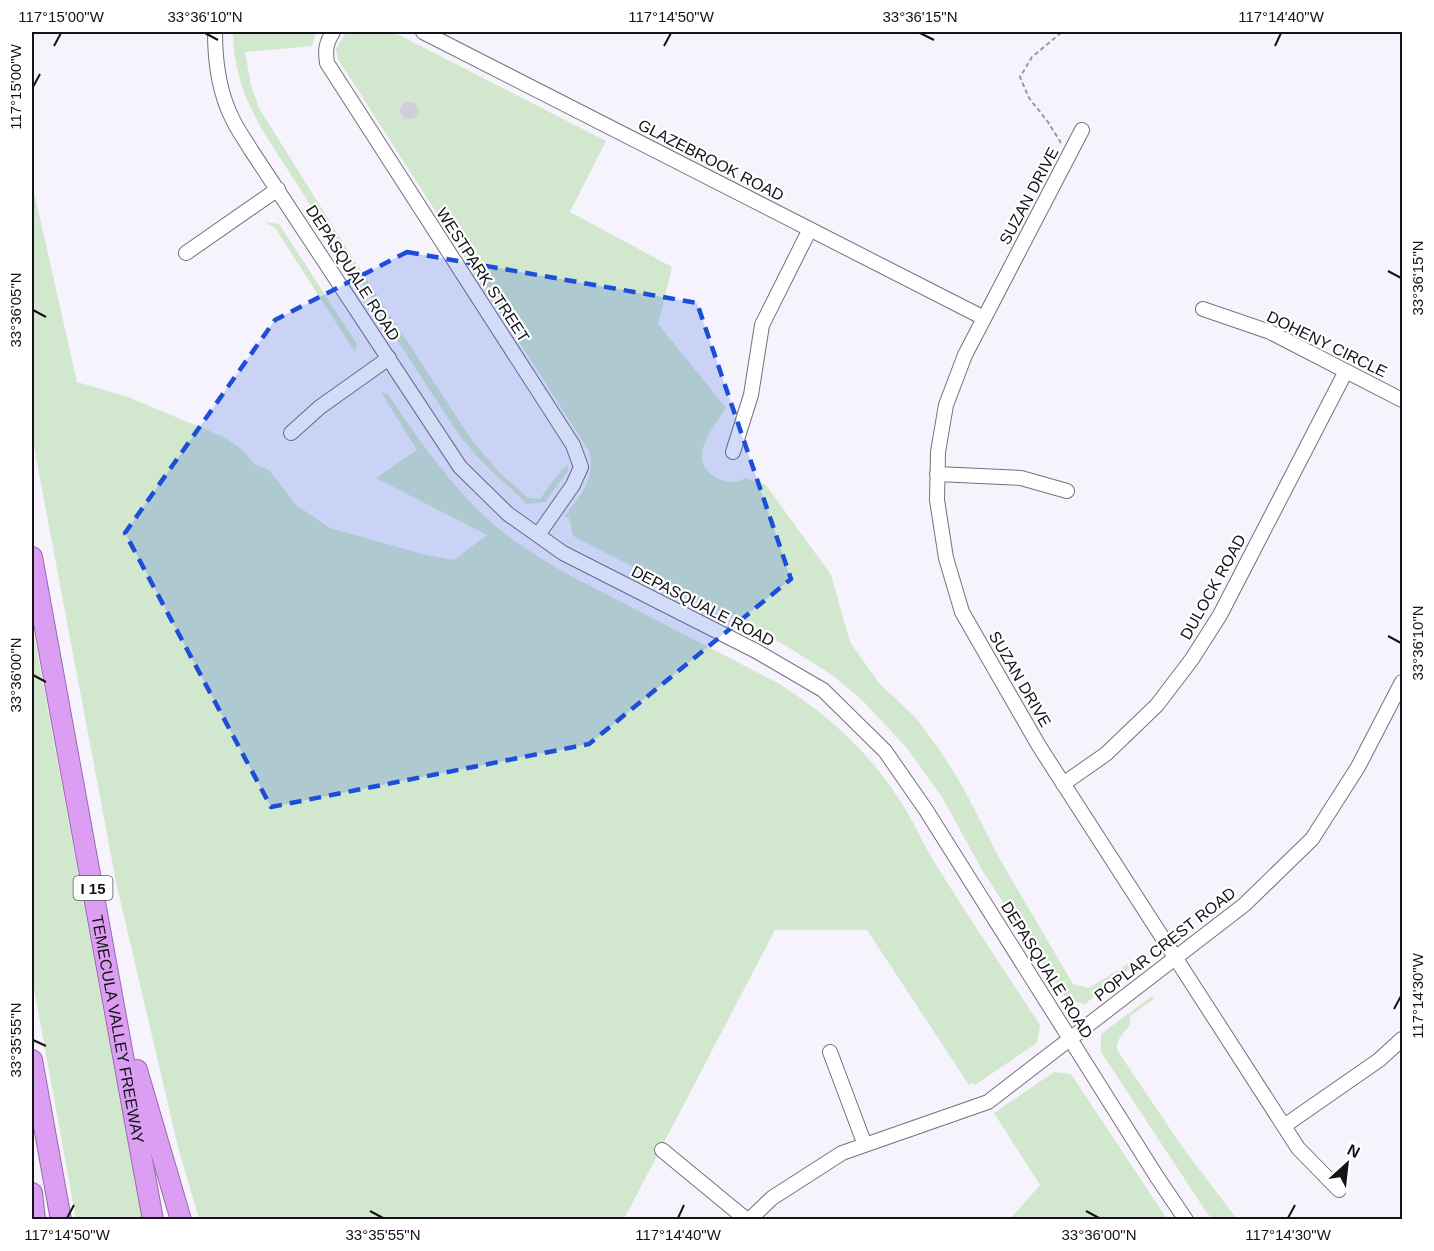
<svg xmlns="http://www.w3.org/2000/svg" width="1434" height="1251" viewBox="0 0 1434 1251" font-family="Helvetica,sans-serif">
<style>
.green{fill:#d2e8ce}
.building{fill:#d3cedb}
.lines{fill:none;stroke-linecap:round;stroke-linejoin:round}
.minor-casing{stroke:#75717d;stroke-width:16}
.highway-casing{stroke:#966da6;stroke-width:22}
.path{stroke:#9c99a1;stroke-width:2;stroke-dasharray:4.5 3;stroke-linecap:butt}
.minor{stroke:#fff;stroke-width:14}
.highway{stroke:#dc9ef3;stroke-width:20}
.marked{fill:#1d4ed8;fill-opacity:0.2;stroke:#1d4ed8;stroke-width:4.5;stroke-dasharray:12 8;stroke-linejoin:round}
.ticks{fill:none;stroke:#151318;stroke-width:2}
.labels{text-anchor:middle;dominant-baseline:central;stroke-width:4.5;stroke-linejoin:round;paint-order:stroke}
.shield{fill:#fff;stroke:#5b5a5d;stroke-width:1.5}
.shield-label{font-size:15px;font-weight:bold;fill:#151318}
.street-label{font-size:16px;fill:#151318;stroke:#fff}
.neatline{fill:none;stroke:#151318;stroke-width:2}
.ticks-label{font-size:15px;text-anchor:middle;fill:#151318}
</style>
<rect width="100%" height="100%" fill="#f6f3fd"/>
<path class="green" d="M233 32H316L312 46 245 52 251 85 259 108 347 249 471 439 499 472 528 498 540 499 562 469 568 465V471L545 502 527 504 475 455 466 442 463 441 388 326 364 285 357 278C336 246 315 213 295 181 264 133 233 92 233 32Z
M346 32H393L606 141 570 212 672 267 658 324 726 408C712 429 684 463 719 479 728 483 737 484 745 478L766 485 831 575 850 642 879 683 916 718 941 752 963 787 998 856 1073 984 1089 988 1128 964 1131 968 1085 1004 1067 1000 982 870 942 797 906 747 861 699 832 675 783 644 573 536 569 518 565 516C581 494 596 480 589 451L338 59 336 49Z
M32 183 77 382 128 397 226 438 242 450 254 464 269 470 296 505 330 528 426 555 454 560 487 535 376 478 417 450 381 392 388 394C421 443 454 491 499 529 521 547 545 561 569 575L776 682C825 712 865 748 897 796 913 819 923 845 938 868 971 921 1006 973 1040 1025L1037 1043 975 1085 973 1083 969 1085 867 930H775L624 1219H199L178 1147 116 882 32 436Z
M264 222 279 224 357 344 355 352 275 228Z
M32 624 142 1219H76L32 978Z
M1152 996 1154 999 1130 1016C1133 1032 1116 1032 1117 1050L1183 1148 1237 1219H1212L1205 1210 1101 1052V1034Z
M1054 1072 1071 1074 1167 1219H1010L1040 1185 994 1113Z"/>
<path class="building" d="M404 102H414L419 111 414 119H404L399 110Z"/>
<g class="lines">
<g class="minor-casing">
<path id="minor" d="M215 32C215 60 219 92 232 118 237 129 245 140 251 150L460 467 508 514 563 553 756 651 823 690 885 751 926 810 1157 1177 1186 1220
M333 32C326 43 325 50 327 63L573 445 581 467 573 485 538 535
M423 32 984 318
M1082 130 965 355 946 405 938 452 937 500 946 558 962 612 1039 746 1298 1148 1339 1190
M186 253 278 189
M1203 309 1270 332 1402 400
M291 433 320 407 389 358
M733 452 751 395 762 325 810 229
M937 474 1021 478 1067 491
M1063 784 1106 754 1157 705 1192 659 1220 615 1346 371
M830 1052 865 1145
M1284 1126 1379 1060 1402 1039
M662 1150 747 1220
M749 1220 772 1198 842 1153 988 1102 1244 905 1312 839 1358 767 1402 682"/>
</g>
<g class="highway-casing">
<g id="highway">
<path id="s1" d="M32 557 153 1220"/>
<path d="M32 1060 61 1220"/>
<path d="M137 1070 181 1220"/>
<path d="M32 1193 35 1220"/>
</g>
</g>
<path class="path" d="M1061 143 1048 122 1029 98 1020 77 1032 57 1062 32"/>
<use href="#minor" class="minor"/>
<use href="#highway" class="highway"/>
</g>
<path class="marked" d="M407 252 697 303 791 579 589 744 271 807 125 533 275 320Z"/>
<path class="ticks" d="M205 33 218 40M920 33 934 40M54 46 61 33M664 46 671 33M1275 46 1281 33M33 87 40 74M1388 271 1401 278M33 310 46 317M1388 636 1401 643M33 675 46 682M1394 1009 1401 996M33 1040 46 1046M370 1211 383 1218M1086 1211 1099 1218M67 1218 74 1205M678 1218 684 1205M1288 1218 1295 1205"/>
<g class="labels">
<rect class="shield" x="73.5" y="876" width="39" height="24" rx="4.5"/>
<g class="shield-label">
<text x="93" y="888">I 15</text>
</g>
<g class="street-label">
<text transform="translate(711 160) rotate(27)">GLAZEBROOK ROAD</text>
<text transform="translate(1029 196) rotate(-62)">SUZAN DRIVE</text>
<text transform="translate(353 273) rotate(57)">DEPASQUALE ROAD</text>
<text transform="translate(483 275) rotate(57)">WESTPARK STREET</text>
<text transform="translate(1327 344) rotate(26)">DOHENY CIRCLE</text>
<text transform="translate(1213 587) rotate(-61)">DULOCK ROAD</text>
<text transform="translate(703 606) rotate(27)">DEPASQUALE ROAD</text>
<text transform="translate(1020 679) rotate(60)">SUZAN DRIVE</text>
<text transform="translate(1165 944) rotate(-38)">POPLAR CREST ROAD</text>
<text transform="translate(1047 970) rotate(58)">DEPASQUALE ROAD</text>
<text stroke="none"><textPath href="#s1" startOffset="480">TEMECULA VALLEY FREEWAY</textPath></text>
</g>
</g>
<rect width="1434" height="1251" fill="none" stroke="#ffffff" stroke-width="66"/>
<g transform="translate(1347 1164) rotate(27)" stroke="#ffffff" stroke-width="4.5" paint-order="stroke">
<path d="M0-4.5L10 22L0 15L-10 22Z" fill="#151318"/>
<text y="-9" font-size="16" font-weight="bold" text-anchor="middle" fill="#151318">N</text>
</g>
<rect x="33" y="33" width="1368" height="1185" class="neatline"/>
<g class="ticks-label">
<text x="61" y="22">117°15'00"W</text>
<text x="205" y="22">33°36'10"N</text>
<text x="671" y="22">117°14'50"W</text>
<text x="920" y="22">33°36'15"N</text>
<text x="1281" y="22">117°14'40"W</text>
<text transform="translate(16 87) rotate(-90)" y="5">117°15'00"W</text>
<text transform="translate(1418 278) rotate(-90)" y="5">33°36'15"N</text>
<text transform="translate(16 310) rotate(-90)" y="5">33°36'05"N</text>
<text transform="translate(1418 643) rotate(-90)" y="5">33°36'10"N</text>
<text transform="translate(16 675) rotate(-90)" y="5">33°36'00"N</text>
<text transform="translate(1418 996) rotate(-90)" y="5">117°14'30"W</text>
<text transform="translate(16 1040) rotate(-90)" y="5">33°35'55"N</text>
<text x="67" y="1240">117°14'50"W</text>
<text x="383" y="1240">33°35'55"N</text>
<text x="678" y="1240">117°14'40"W</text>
<text x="1099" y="1240">33°36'00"N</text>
<text x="1288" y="1240">117°14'30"W</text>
</g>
</svg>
